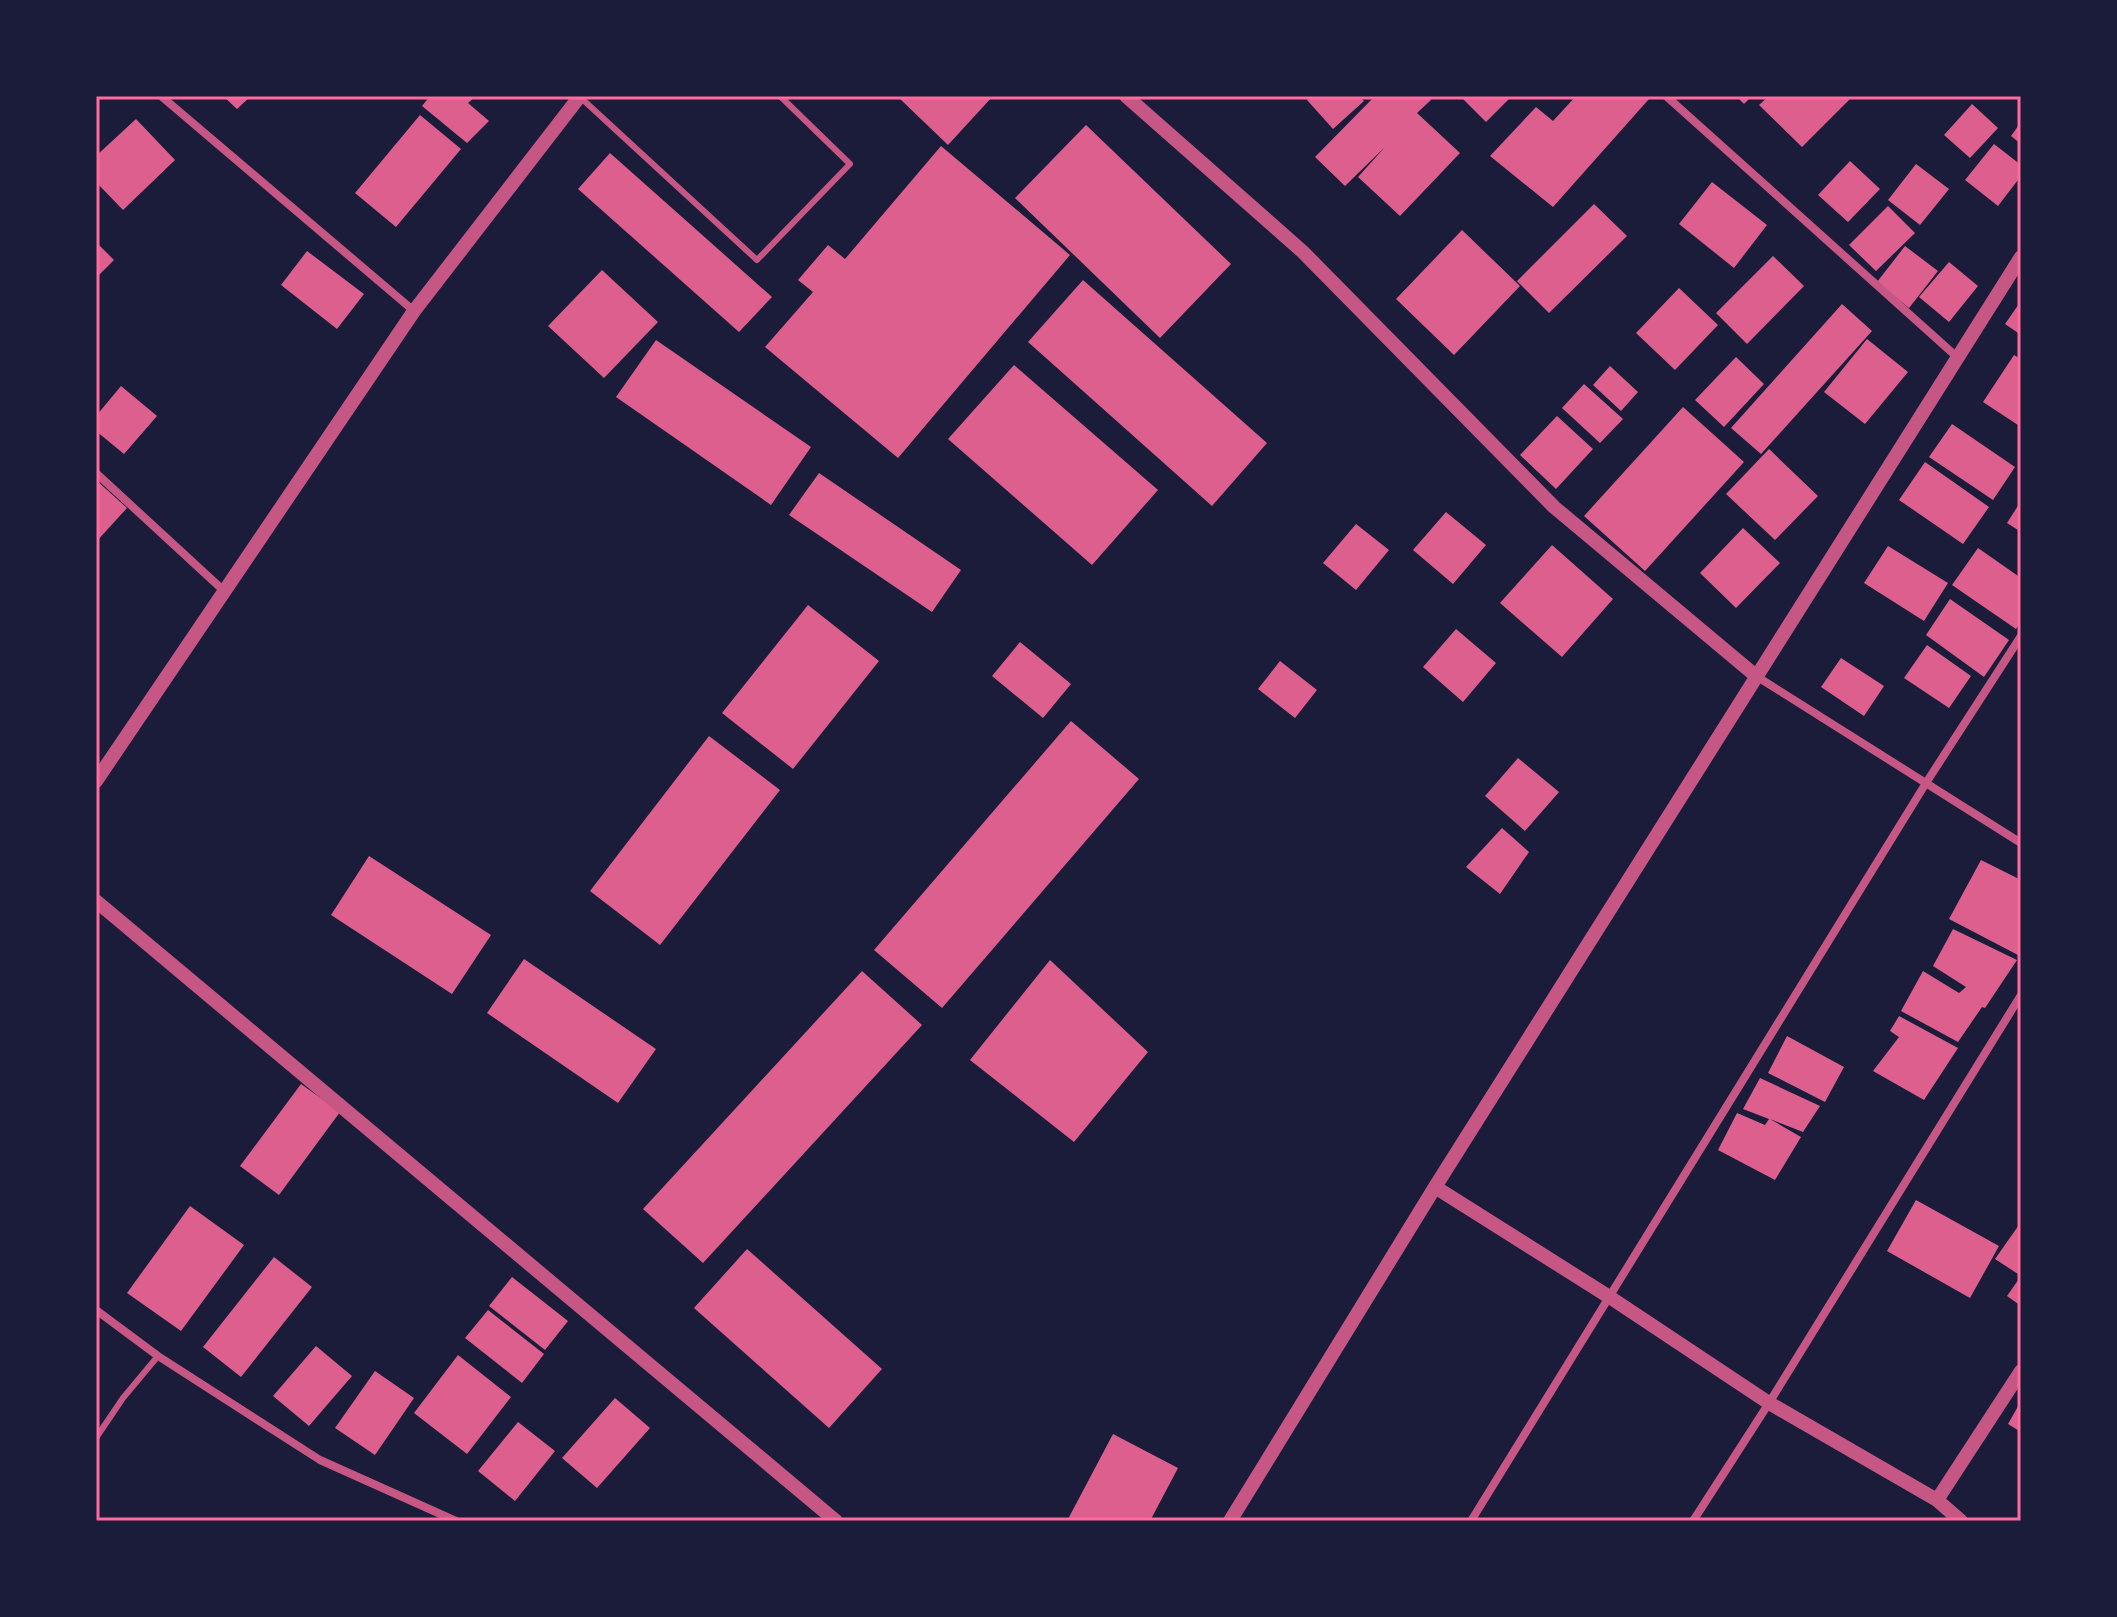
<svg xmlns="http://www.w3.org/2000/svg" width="2117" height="1617" viewBox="0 0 2117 1617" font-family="Manrope,sans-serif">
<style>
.building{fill:#dd5f8e}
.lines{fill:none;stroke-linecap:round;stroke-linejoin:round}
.service{stroke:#c65784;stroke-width:6}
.minor{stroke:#c65784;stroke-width:8}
.tertiary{stroke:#c65784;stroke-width:14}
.neatline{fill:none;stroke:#ff6b9d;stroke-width:3}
</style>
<rect width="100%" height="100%" fill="#1b1b3a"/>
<path class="building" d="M223 96H251L237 109Z
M430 96H476L468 103 489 121 467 143 422 106Z
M897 96H993L948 145Z
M1311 96H1359L1364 101 1333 129 1307 100Z
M1375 96H1427L1431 100 1417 113 1460 153 1400 216 1358 177 1385 147 1345 186 1315 157Z
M1460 96H1512L1486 122Z
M1576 96H1645L1649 99 1553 207 1490 156 1536 107 1553 121Z
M1736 96H1752L1744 104Z
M1769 96H1853L1802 147 1759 105Z
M1972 104 1998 128 1970 158 1944 135Z
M420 115 461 149 396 227 355 193Z
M136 119 175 160 123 210 96 182V156Z
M2021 122V144L2011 136Z
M1086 125 1231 264 1160 338 1015 198Z
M1994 144 2021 165V176L1998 206 1965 180Z
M941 146 1070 255 898 458 765 347 813 292 798 280 828 245 845 259Z
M610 153 772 297 739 332 578 189Z
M1850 161 1880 189 1848 222 1818 195Z
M1916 164 1949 189 1920 225 1888 200Z
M1712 182 1767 225 1734 268 1679 224Z
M1594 204 1627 236 1549 313 1517 281Z
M1888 206 1915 233 1876 271 1849 245Z
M1462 230 1520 286 1454 355 1396 299Z
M96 242 114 260 96 278Z
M1905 246 1938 271 1909 308 1877 282Z
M307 251 364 294 337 329 281 285Z
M1773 256 1804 286 1747 344 1716 313Z
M1949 262 1978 286 1949 322 1919 297Z
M602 270 658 322 604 378 548 326Z
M1083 280 1267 443 1212 506 1028 342Z
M1679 288 1718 325 1675 370 1636 333Z
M2021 301V335L2005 324Z
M1842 304 1872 331 1761 454 1731 428Z
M1867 339 1908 372 1865 424 1824 392Z
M656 340 811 447 771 505 616 397Z
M2014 355 2021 359V427L1983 402Z
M1736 357 1764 384 1724 427 1695 400Z
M1014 365 1158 490 1092 565 948 439Z
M1610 366 1638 392 1621 411 1593 385Z
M1584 384 1623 419 1600 443 1562 408Z
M121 386 157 416 124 454 96 431V416Z
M1683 407 1744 462 1645 571 1584 516Z
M1557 416 1593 449 1556 489 1520 455Z
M1952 424 2015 467 1993 500 1929 457Z
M1769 449 1818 496 1775 540 1726 494Z
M1925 462 1989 507 1963 544 1899 500Z
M819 473 961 570 932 612 789 515Z
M96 480 127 508 96 542Z
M2021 501V532L2007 523Z
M1446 512 1486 545 1453 584 1413 550Z
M1356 524 1389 550 1356 590 1323 563Z
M1743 528 1780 563 1736 608 1700 573Z
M1552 545 1613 599 1562 657 1500 603Z
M1888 546 1948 583 1924 621 1864 583Z
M1978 548 2021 578V622L2016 629 1952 585Z
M1950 599 2009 640 1984 677 1926 635Z
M808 605 879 661 793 769 722 713Z
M1456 629 1496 663 1463 702 1423 667Z
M1020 642 1071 684 1043 718 992 676Z
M1927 645 1971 676 1949 708 1904 678Z
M1841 658 1884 686 1864 716 1821 687Z
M1280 661 1317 690 1295 718 1258 689Z
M1071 721 1139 779 942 1008 874 950Z
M709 736 780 790 660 945 590 891Z
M1518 758 1559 792 1525 831 1485 796Z
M1502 828 1529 852 1500 894 1466 867Z
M369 856 491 935 452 994 331 915Z
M1981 860 2021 880V949L2018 955 1949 919Z
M1953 929 2017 960 1985 1008 1982 1007 1958 1042 1901 1011 1923 971 1959 993 1966 987 1933 966Z
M524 959 656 1049 618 1103 487 1013Z
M1050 960 1148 1052 1074 1142 970 1060Z
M862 971 922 1025 703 1263 643 1209Z
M1899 1016 1958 1048 1924 1100 1873 1071 1899 1037 1890 1031Z
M1787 1036 1844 1067 1825 1102 1768 1073Z
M1760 1078 1820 1106 1803 1132 1770 1119 1801 1137 1775 1180 1718 1150 1737 1113 1765 1125 1769 1119 1743 1109Z
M301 1084 340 1112 279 1195 240 1166Z
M1916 1200 1999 1246 1970 1298 1887 1251Z
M190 1206 244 1245 181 1331 127 1293Z
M2021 1222V1306L2007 1296 2021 1276 1995 1259Z
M747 1249 882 1369 829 1428 694 1308Z
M274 1257 312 1287 241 1377 203 1347Z
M512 1277 568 1321 545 1350 489 1306Z
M488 1310 544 1354 522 1383 465 1338Z
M316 1346 352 1376 309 1426 273 1396Z
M458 1355 511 1397 467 1454 414 1413Z
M375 1371 414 1398 375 1455 335 1428Z
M615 1398 650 1428 597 1488 562 1458Z
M2021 1401V1432L2008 1424Z
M518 1422 555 1451 515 1501 478 1471Z
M1113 1434 1178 1468 1150 1521H1067Z"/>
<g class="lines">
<path class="service" d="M580 97 757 260 850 164 780 96
M96 1438 123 1398 158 1356"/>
<path class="minor" d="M161 96 414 311
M1666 96 1957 357
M96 473 223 590
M1756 676 2021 843
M96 1310 158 1356 320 1460 456 1521
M1471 1521 1926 783 2021 636
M1693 1521 1769 1403 2021 995"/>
<path class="tertiary" d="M1126 96 1303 252 1554 507 1756 676
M96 781 414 311 580 96
M96 901 836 1521
M1435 1187 1611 1298 1769 1403 1937 1500 1961 1521
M1937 1500 2021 1371
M1230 1521 1435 1187 2021 257"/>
</g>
<rect width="2117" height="1617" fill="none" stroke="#1b1b3a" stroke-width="196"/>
<rect x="98" y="98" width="1921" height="1421" class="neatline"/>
</svg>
